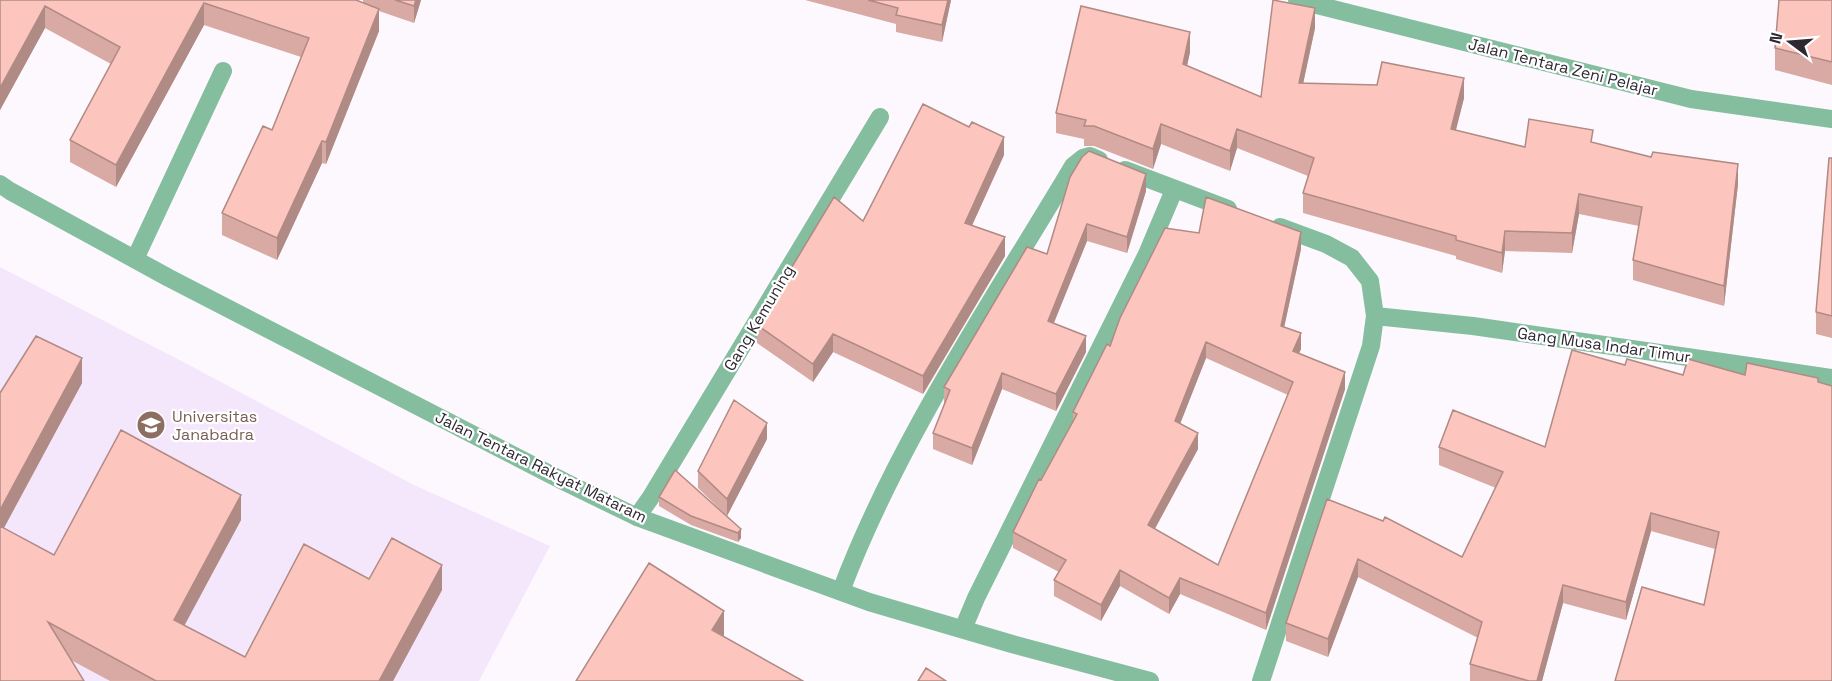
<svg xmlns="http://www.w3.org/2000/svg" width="1832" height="681" viewBox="0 0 1832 681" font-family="'Space Grotesk',sans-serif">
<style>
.built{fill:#f4e7fc}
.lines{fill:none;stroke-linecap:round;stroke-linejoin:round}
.minor{stroke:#84be9f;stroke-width:18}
.tertiary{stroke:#84be9f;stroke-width:18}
.wall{fill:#d9a9a3;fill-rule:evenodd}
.shaded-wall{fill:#b08a84}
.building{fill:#fcc5bd;stroke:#b08a84;stroke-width:1.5;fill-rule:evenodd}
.labels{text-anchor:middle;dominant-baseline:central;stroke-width:4.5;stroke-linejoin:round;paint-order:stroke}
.street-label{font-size:16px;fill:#2f2833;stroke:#fff}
.education-label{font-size:16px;fill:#785e54;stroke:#fff;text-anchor:start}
</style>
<rect width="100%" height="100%" fill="#fcf8fe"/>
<path class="built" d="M0 267 189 365 414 485 550 546 479 681H52L0 655Z"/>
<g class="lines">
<path class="minor" d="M1297 0 1691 99 1832 119
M1125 170 1228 209
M135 259 223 71
M1375 316 1473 326 1832 378
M637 517 651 497 880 117
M841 591C898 440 991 304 1073 166L1083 158 1090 156 1099 160
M963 629 976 598 1147 254 1174 190
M1261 681 1371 346 1375 316 1370 281 1352 258 1326 244 1280 227"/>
<path class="tertiary" d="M0 184 10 191 169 278 565 482 637 517 869 602 1012 644 1150 681"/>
</g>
<path class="wall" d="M0 0 363 3V0H421L414 23 379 11V31L326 164 322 163 277 260 222 235V213L272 130 301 57 204 25 116 187 70 162V140L111 64 45 28 0 110Z
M805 0H951L942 42 896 32V24Z
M1832 0V85L1775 70V48Z
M1315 28 1303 83 1464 98 1456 130 1525 147 1593 143 1738 184 1724 306 1633 280V260L1639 226 1579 214 1572 253 1505 251 1502 273 1456 259V256L1303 213V193L1308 176 1237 148 1230 171 1161 144 1153 169 1094 146H1084V139L1056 133V113L1190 52 1187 66 1261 97Z
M1004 155 972 225 1005 256 923 394 833 352 813 382 757 343V325L863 221Z
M1832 158V338L1816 334V312Z
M1070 177 1146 191 1127 253 1087 241 1054 323 1086 352 1056 411 1002 389 972 465 933 449V433L944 404V387L1047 254Z
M1199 233 1301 249 1284 327 1301 349 1299 353 1345 389 1266 630 1180 594 1169 614 1120 586 1101 621 1054 596V580L1059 572 1013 548V532L1073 421V412L1110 346ZM1206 358 1288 395 1218 565 1155 529 1198 449 1180 423Z
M1625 365 1683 375 1818 378 1704 605 1715 549 1651 531 1626 620 1563 603 1542 681H1470V664L1478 638 1358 577 1328 657 1286 641V623L1327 499 1462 557 1496 488 1439 465V447H1545Z
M82 383 4 528 54 555 241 520 184 625 245 657 369 579 442 590 393 681H110L71 660 0 681V393Z
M767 439 727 516 698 488V471Z
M659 497 741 529V538L738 542 691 525 659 506Z"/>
<path class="shaded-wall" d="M416 0H421L414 23V6Z
M948 0H951L942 42V25Z
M204 3V25L116 187V165Z
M45 6V28L0 110V88Z
M1315 8V28L1299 103V83Z
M379 9V31L326 164V142Z
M1190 32V52L1183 84V64Z
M1464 78V98L1451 149V129Z
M1161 124V144L1153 169V149Z
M1237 129V148L1230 171V151Z
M1004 137V155L965 241V223Z
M322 141V163L277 260V238Z
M1738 164V184L1724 306V286Z
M1146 174V191L1127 253V237Z
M1579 194V214L1572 253V233Z
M1087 224V241L1048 337V321Z
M1505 231V251L1502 273V253Z
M1301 232V249L1281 342V326Z
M1005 237V256L923 394V376Z
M1301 333V349L1293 367V351Z
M833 334V352L813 382V364Z
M1086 336V352L1056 411V394Z
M1206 342V358L1175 437V421Z
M82 358V383L0 535V510Z
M1345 372V389L1266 630V613Z
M1002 373V389L972 465V448Z
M767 423V439L727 516V499Z
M1198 433V449L1148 541V525Z
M241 495V520L174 645V620Z
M1651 513V531L1626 620V602Z
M741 529V538L738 542V533Z
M1358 559V577L1328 657V639Z
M442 565V590L393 681H379Z
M1120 570V586L1101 621V605Z
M1180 578V594L1169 614V598Z
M1563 585V603L1542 681H1537Z
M724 611V636L712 630Z"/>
<path class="building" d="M0 0H356L379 9 326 142 322 141 277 238 222 213 263 126 272 130 309 38 204 3 116 165 70 140 120 47 45 6 0 88Z
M395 0H416L414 6Z
M868 0H948L942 25 896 15 898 8Z
M1273 0 1315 8 1299 83 1377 85 1382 62 1464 78 1451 129 1525 147 1529 119 1593 130 1591 142 1651 157 1653 152 1738 164 1724 286 1633 260 1642 207 1579 194 1572 233 1505 231 1502 253 1456 240V236L1303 193 1314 158 1237 129 1230 151 1161 124 1153 149 1094 126H1084L1086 120 1056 113 1081 6 1190 32 1183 64 1261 97Z
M1779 0H1832V62L1775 48Z
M923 104 969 127 972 122 1004 137 965 223 1005 237 923 376 833 334 813 364 757 325 834 197 863 221Z
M1089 151 1146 174 1127 237 1087 224 1048 321 1086 336 1056 394 1002 373 972 448 933 433 950 390 944 387 1027 247 1047 254 1070 177 1082 157Z
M1829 158H1832V316L1816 312Z
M1206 197 1301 232 1281 326 1301 333 1293 351 1345 372 1266 613 1180 578 1169 598 1120 570 1101 605 1054 580 1066 560 1013 532 1039 479 1041 480 1077 414 1073 412 1107 344 1110 346 1120 318 1165 228 1199 233ZM1206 342 1293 382 1218 565 1148 525 1198 433 1175 421Z
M36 336 82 358 0 510V393Z
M1572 350 1625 365 1627 359 1683 375 1688 359 1745 375 1747 363 1818 378V382L1832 386V681H1615L1642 587 1704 605 1719 532 1651 513 1626 602 1563 585 1537 681H1529L1470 664 1482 622 1358 559 1328 639 1286 623 1327 499 1383 521 1385 517 1462 557 1503 472 1439 447 1453 410 1545 447Z
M734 400 767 423 727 499 698 471Z
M121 430 241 495 174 620 245 657 304 544 369 579 392 538 442 565 379 681H156L48 622 84 681H0V526L54 555Z
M675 470 741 529 738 533 691 516 659 497Z
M649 563 724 611 712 630 803 681H576Z
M926 668 946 681H918Z"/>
<defs>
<g id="university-disc" transform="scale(1.5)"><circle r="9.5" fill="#8d6e63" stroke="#fff"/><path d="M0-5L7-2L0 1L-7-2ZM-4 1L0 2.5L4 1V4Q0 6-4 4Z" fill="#fff"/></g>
</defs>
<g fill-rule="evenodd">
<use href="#university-disc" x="151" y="425"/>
</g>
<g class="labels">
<g class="street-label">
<text transform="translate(1563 67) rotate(14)">Jalan Tentara Zeni Pelajar</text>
<text transform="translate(759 318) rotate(-59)">Gang Kemuning</text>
<text transform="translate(1604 345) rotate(8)">Gang Musa Indar Timur</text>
<text transform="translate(541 467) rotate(26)">Jalan Tentara Rakyat Mataram</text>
</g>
<g class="education-label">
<text x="172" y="416">Universitas<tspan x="172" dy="18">Janabadra</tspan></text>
</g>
</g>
<g transform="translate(1790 42) rotate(286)" stroke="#ffffff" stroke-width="4.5" paint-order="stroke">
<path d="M0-4.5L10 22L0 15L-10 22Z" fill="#2f2833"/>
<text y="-9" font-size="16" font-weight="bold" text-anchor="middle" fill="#2f2833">N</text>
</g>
</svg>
